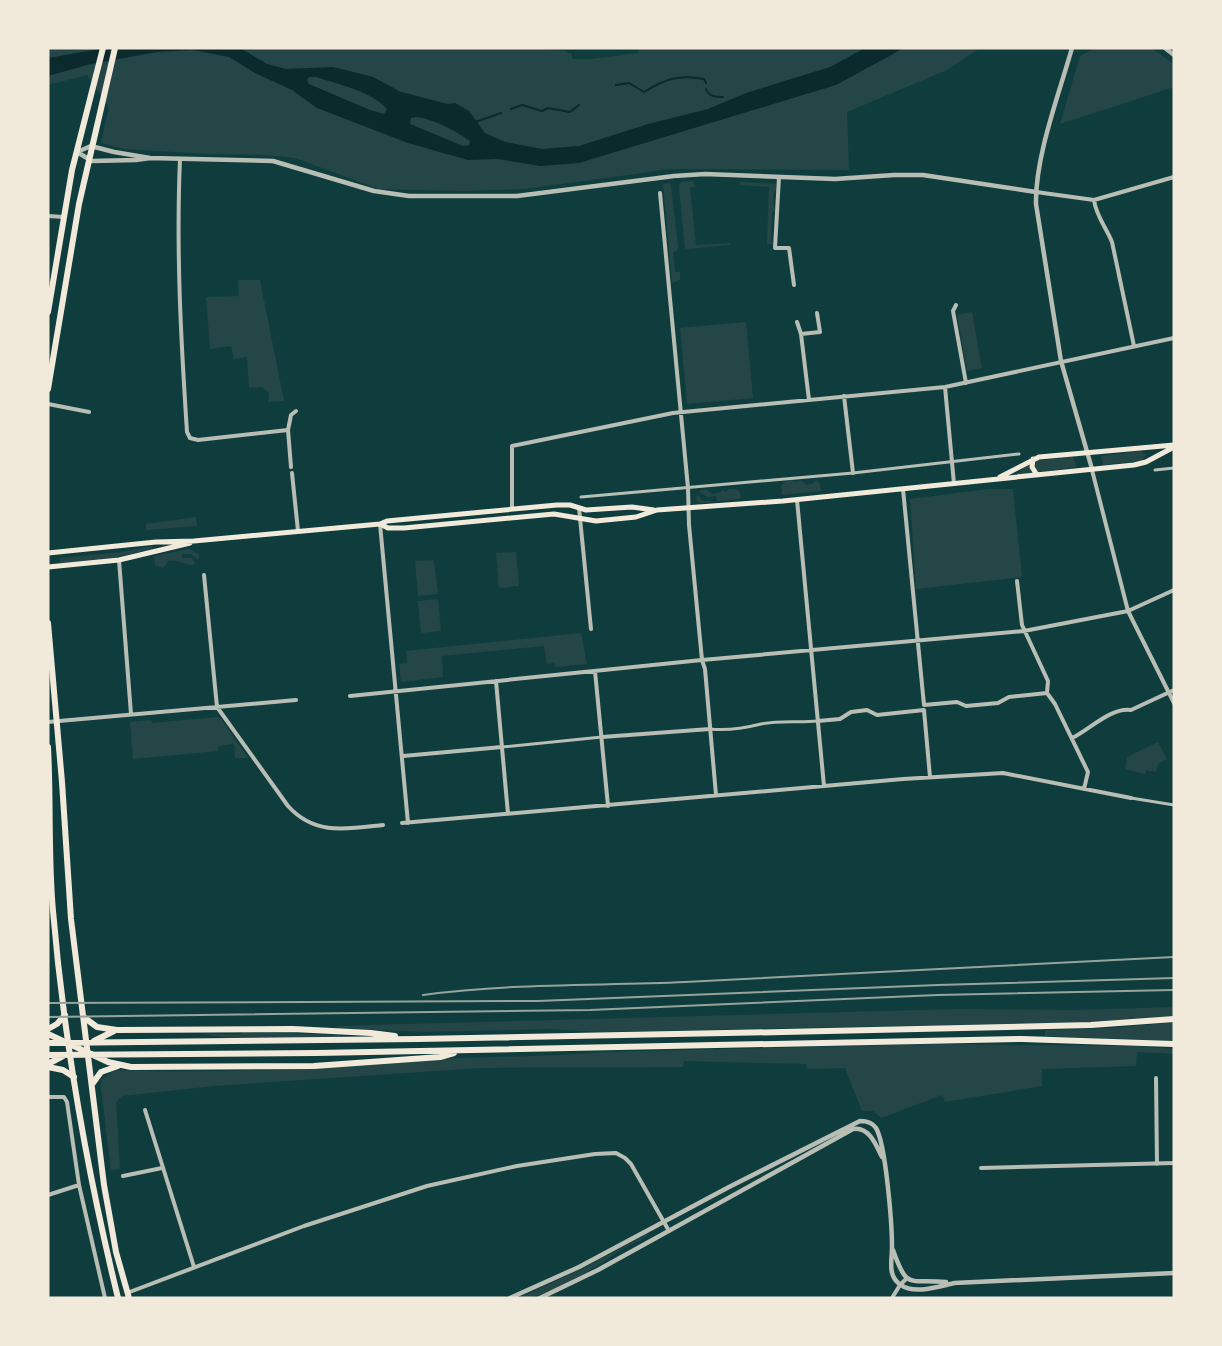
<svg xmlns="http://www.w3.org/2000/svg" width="1222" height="1346" viewBox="0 0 1222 1346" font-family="Helvetica,sans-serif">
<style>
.green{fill:#244646}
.water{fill:#0a2a2b;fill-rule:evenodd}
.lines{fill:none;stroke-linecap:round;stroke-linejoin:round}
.stream{stroke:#0a2a2b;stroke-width:2}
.pedestrian{stroke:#b8beb3;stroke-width:3}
.minor{stroke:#b8beb3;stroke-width:4}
.tertiary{stroke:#b8beb3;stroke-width:4.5}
.secondary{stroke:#f1e9da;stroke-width:5}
.primary{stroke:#f1e9da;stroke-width:6}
.trunk{stroke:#f1e9da;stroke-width:6}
.rail{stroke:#97a49c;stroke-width:2}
</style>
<rect width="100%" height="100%" fill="#0f3d3e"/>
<path class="green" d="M48 48H539L566 51 567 53H571L573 59H590L638 53 639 48H980L947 70 847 112 849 170 672 169 525 189 462 191 379 189 295 158 265 155 207 154 125 149 101 143 109 107 87 75 48 85Z
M1095 48H1151L1174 64V87L1060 124 1080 56Z
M693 181 695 187 690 188 696 245 731 243V245L685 249 679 186 681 182Z
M740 182 776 184V190L774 191 773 205 775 210 772 213 771 240 773 244H767L769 187 740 185Z
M669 183 671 185 678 247 677 251 673 252 675 272H680V280L672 283 663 184Z
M238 280H260L284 401 268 402 269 393 262 387 249 388 247 357 234 359 231 346 210 349 206 297 239 296Z
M972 312 982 368 967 371 957 315Z
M746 322 753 398 687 404 680 328Z
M1141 451 1146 455 1141 461 1103 465 1101 456Z
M1073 457 1077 467 1017 475 1016 474 1034 461Z
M792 480 794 482 802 481 806 485 812 484 816 480 820 484 821 491 782 495 781 486 786 481Z
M729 489H736L740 492 741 497 739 499 700 503 696 500 697 495 704 501H717L716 496 707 497 700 492 701 490H707L712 494 718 493 723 490 726 492Z
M988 489H1013L1022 577 916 589 910 499Z
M196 517 197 526 146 530V524Z
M152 546 153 549 112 558 60 564V558L121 552Z
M188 549 199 554V558L198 559 191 554H182V558H191L195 562 193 565C184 565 178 559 168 561L163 568 155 565 154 556Z
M516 552 519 586 499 588 496 553Z
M434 560 438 594 418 596 415 561Z
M438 599 441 631 421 633 418 601Z
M581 633 587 664 555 667 554 663 547 664 544 646 442 656 443 677 401 682 399 664 407 663 406 651Z
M218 717 221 719 248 758H235L234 744 218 746V751L133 759 130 722 151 720 152 723Z
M1158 742 1167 759 1158 764 1156 772 1146 770 1145 774 1125 769 1127 757Z
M1174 1007V1016L1109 1022 599 1032 552 1029 423 1032 339 1028 335 1026 958 1009 1078 1010Z
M1174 1022V1041L1045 1036V1030L1112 1028Z
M243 1032 340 1035V1037L228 1038 201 1034H242Z
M932 1044 1136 1046 1174 1049V1054L1137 1052 1136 1066 1042 1069V1086L945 1102 942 1095 881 1118 873 1111H862L845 1068 807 1069 806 1064 684 1061 683 1067 480 1068 214 1086 122 1096 116 1102 120 1169 111 1170 101 1088V1080L115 1070C224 1075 334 1065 443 1059 496 1056 549 1057 603 1052Z
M650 1233C645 1240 628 1245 619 1251 592 1269 552 1298 519 1298L582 1269Z"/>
<path class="water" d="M105 48H240L267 64 286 69 333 67 373 77 401 92 448 104 455 103 469 111 485 133 505 142 542 149 579 146 648 124 708 109 746 93 830 67 865 48H904L836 85 579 163 540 166 497 159 468 160 408 143 317 108 292 90 255 73 229 57 193 50 157 52 91 64 48 76V58ZM309 77H316C340 85 369 90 387 109L384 114 370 110 309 84 307 80ZM418 117C438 121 454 130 470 141L469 145 463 146 410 124 411 118Z"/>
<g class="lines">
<path class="stream" d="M616 85 629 83 644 92C665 79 679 74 704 79L706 83
M706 89C709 97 716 97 723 97
M511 109 522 105 542 111 548 108 570 112 579 105
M475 122 501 113"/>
<path class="pedestrian" d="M1155 470 1174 468
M581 497 853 473 1019 454
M710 729C727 731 745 728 761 724 780 720 799 723 818 721
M502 747 602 737
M1131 798 1174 805"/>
<path class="minor" d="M180 159C176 251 181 341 187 432L190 438 198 440 288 430 291 467
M779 177 775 248H789L794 285
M1036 192 1094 200 1174 177
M660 193 688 488 689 525 702 660 705 669 716 795
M1094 200C1096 216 1106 227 1112 242L1134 346
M48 216 64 217
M956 305 953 311 966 383
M797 322 801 334
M945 387 954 484
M844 396 853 473
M809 400 801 334 820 332 817 313
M48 404 89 412
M288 430 291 415 296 411
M1092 470 1128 611 1174 703
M292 473 298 531
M903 489 924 705 957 702 966 706 998 703 1009 697 1047 693
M797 500 824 786
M579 508 591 629
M512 509V446L673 413 945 387 1174 338
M380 524 408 823
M119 560 131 714
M204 575 217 707 288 806C315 836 347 829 383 825
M1017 581 1022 625 1048 681 1047 693 1055 704 1088 772 1084 789
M595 671 608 806
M496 681 508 814
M350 696 702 660 1024 631 1128 611 1174 590
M818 721 840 719 851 712 867 710 877 715 924 710 930 777
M48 722 296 700
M602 737 710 729
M1072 738C1089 730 1111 707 1131 710L1174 690
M403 756 502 747
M402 823 903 779 1003 773 1131 798
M1156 1078 1157 1164
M48 1097H64L67 1102 79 1185 105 1298
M145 1110 194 1267
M981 1168 1174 1163
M123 1176 162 1168
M48 1195 79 1185
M127 1293 304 1226 427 1186 517 1166 595 1154 616 1153 625 1158 631 1164 669 1231
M892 1298 900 1285 906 1279"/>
<path class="tertiary" d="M1072 48C1059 94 1035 157 1036 204L1061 361 1092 469
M1165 48 1174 55
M150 158 136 160 92 161 77 152 91 146 114 152 150 158 273 161 374 191 409 196H517L674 176 705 174 835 179 894 175H923L1036 192
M893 1250C907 1290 908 1279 946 1282
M954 1283 1174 1273
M510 1298 579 1267 729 1187 860 1121C866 1121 872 1122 876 1128 886 1145 892 1225 892 1247 892 1261 887 1276 901 1285 914 1295 940 1286 955 1283
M540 1298 598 1270 853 1129C869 1126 876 1145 882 1157"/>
<path class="secondary" d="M1033 459 1032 467 1037 475
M1000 477 1039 457 1174 445
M380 524 388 528H404L554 514 596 521 636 517 657 510 783 501 1134 465 1146 462 1174 447
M48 553 156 542 194 541 380 524 387 521 557 505H570L586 510 632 507 654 510
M48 567 119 560 190 543"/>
<path class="primary" d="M48 312 72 170 103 48
M48 389 79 204 115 48
M48 623 62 782 71 919 104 1185 116 1252 129 1298
M48 747C51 801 48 857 53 911 64 1041 87 1171 118 1298"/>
<path class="trunk" d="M85 1018 97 1027 117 1030 293 1029 371 1033 395 1036
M48 1029 57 1024 65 1015
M48 1034 108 1062 131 1067 314 1066 440 1057 454 1053
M94 1041 114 1031
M48 1043 418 1039 783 1032 1091 1025 1174 1019
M48 1055 317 1053 1022 1039 1174 1044
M48 1064 63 1056
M48 1067 63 1070 74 1077
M93 1083 101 1072 118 1066"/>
<path class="rail" d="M423 995C510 983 598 986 685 982 848 973 1011 965 1174 957
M48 1003 538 1001 938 985 1174 978
M48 1017 590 1010 938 995 1174 990"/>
</g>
<rect width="1222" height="1346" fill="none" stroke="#f1e9da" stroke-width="99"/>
</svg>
